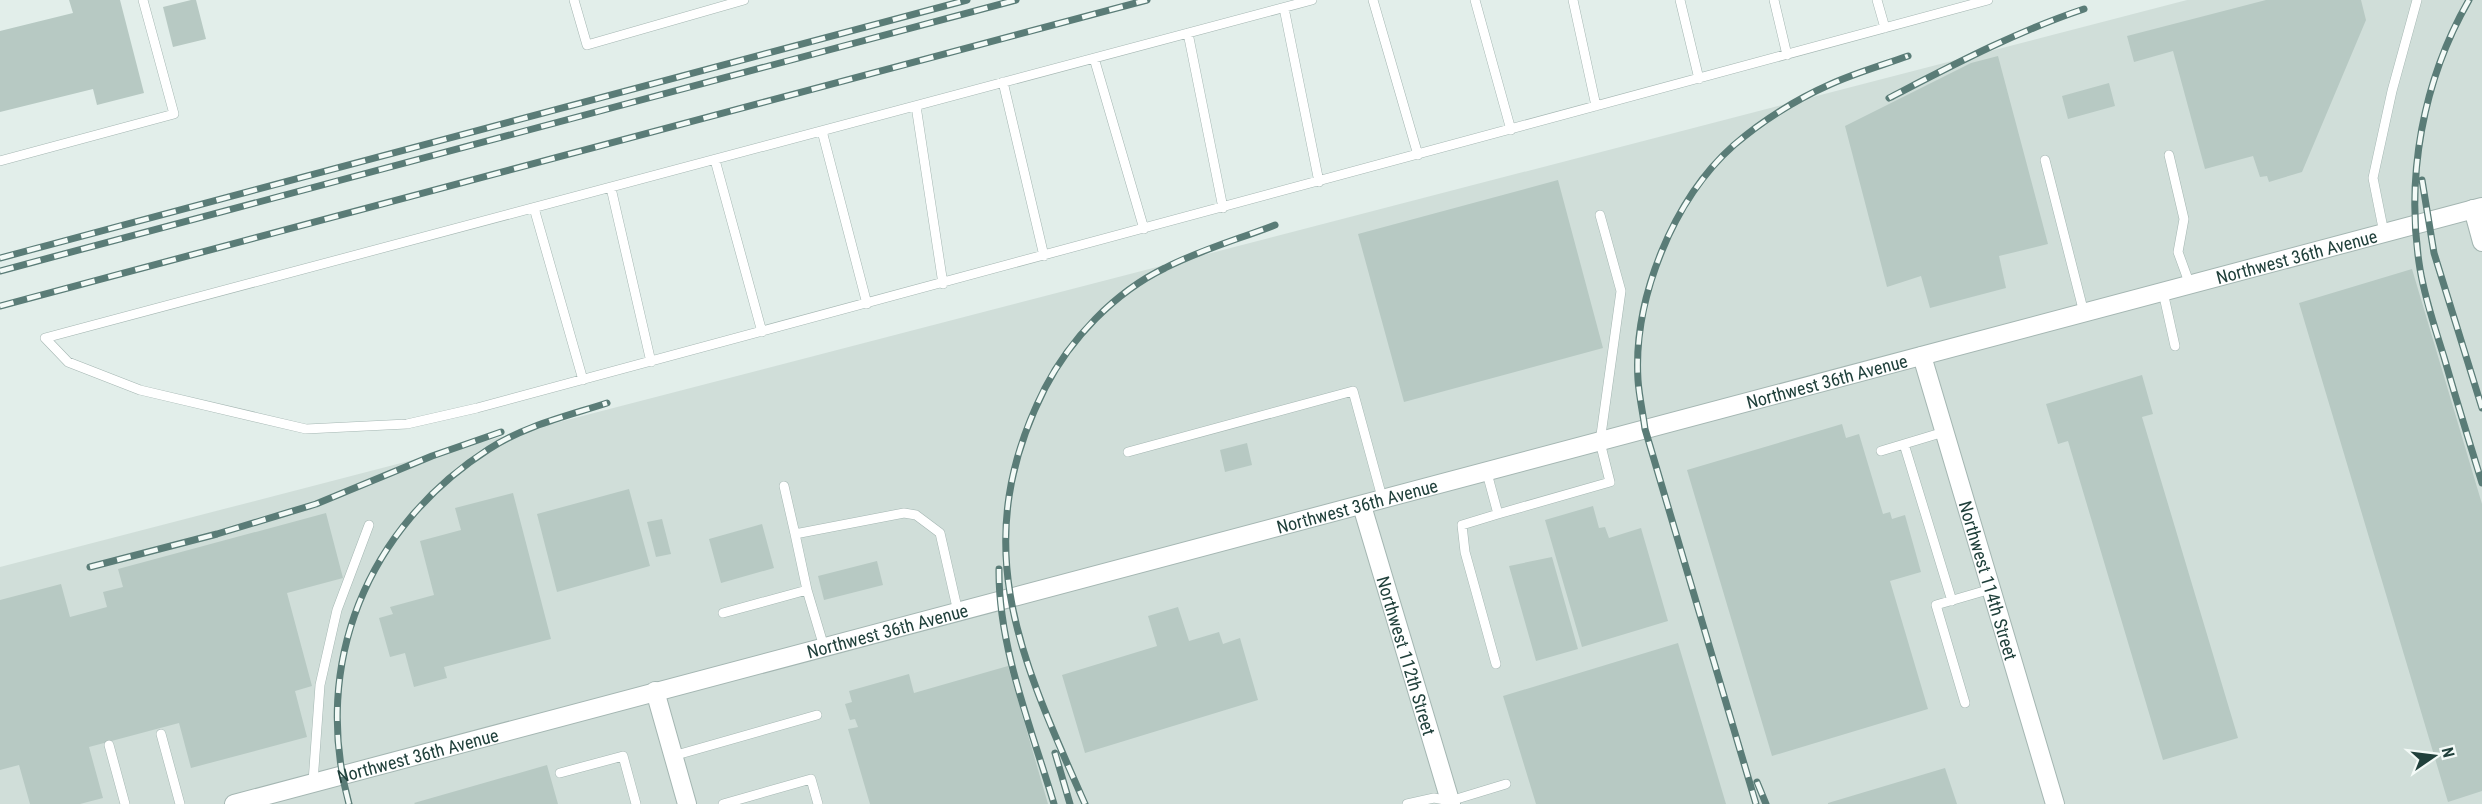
<svg xmlns="http://www.w3.org/2000/svg" width="2482" height="804" viewBox="0 0 2482 804" font-family="'Roboto Condensed',sans-serif">
<style>
.built{fill:#d0ded9}
.building{fill:#b7c9c3}
.lines{fill:none;stroke-linecap:round;stroke-linejoin:round}
.lane-casing{stroke:#a4b6b2;stroke-width:10}
.street-casing{stroke:#a4b6b2;stroke-width:20}
.lane{stroke:#fff;stroke-width:9}
.street{stroke:#fff;stroke-width:18}
.rail-casing{stroke:#5a7c77;stroke-width:7}
.rail{stroke:#f3faf7;stroke-width:4.5;stroke-dasharray:14;stroke-linecap:butt}
.labels{text-anchor:middle;dominant-baseline:central;stroke-width:4.5;stroke-linejoin:round;paint-order:stroke}
.street-label{font-size:18px;fill:#20403b;stroke:#f3faf7}
</style>
<rect width="100%" height="100%" fill="#e2eeea"/>
<path class="built" d="M2187 0H2482V804H0V567Z"/>
<path class="building" d="M69 0H120L144 93 97 105 93 89 0 112V31L73 13Z
M191 0H196L206 39 173 47 163 7Z
M2266 0H2361L2366 20 2302 172 2269 182 2267 176 2260 177 2253 156 2205 169 2173 51 2134 62 2127 36Z
M1998 56 2048 244 1999 256 2006 288 1930 308 1921 276 1887 287 1845 126 1971 63Z
M2109 83 2115 106 2068 119 2062 96Z
M1558 180 1603 348 1404 402 1358 234Z
M2412 269 2482 504V791L2448 802 2299 303Z
M2142 375 2153 414 2142 417 2238 738 2163 760 2068 441 2058 444 2046 404Z
M1842 424 1846 438 1859 434 1883 514 1890 512 1892 519 1905 515 1921 572 1890 581 1928 709 1772 756 1687 470Z
M1247 443 1252 465 1225 472 1220 450Z
M629 489 650 566 557 592 537 514Z
M513 493 551 639 444 667 447 678 414 687 405 653 390 657 379 618 393 614 390 607 434 595 420 541 461 530 455 508Z
M1593 506 1599 528 1605 527 1609 538 1641 528 1668 621 1582 647 1545 520Z
M326 513 343 578 287 593 312 686 295 691 307 737 191 768 179 723 89 747 103 798 80 804H30L19 765 0 770V600L61 584 70 617 107 607 103 592 123 587 118 569Z
M662 519 671 554 656 557 647 522Z
M762 524 774 568 721 583 709 539Z
M1552 557 1578 649 1536 661 1509 566Z
M877 561 883 585 824 600 818 576Z
M1178 607 1189 641 1219 632 1223 644 1240 638 1258 700 1085 753 1062 675 1157 646 1148 616Z
M1678 643 1726 804H1536L1503 696Z
M1008 666 1048 804H870L848 729 858 727 855 719 850 720 845 704 852 702 849 691 909 674 914 693Z
M547 765 558 804H415L414 803Z
M1945 768 1957 804H1828V803Z"/>
<g class="lines">
<g class="lane-casing">
<path id="lane" d="M574 0 587 45 744 0
M1312 0 45 338 68 362 140 390 306 429 407 424 477 408 1988 0
M1373 0 1418 155
M1475 0 1511 130
M1573 0 1596 106
M1680 0 1699 79
M1774 0 1787 55
M1877 0 1885 28
M1284 8 1319 182
M1188 33 1223 208
M1094 58 1144 229
M1003 82 1044 256
M916 106 943 284
M822 131 867 304
M2169 155 2184 219 2178 252 2190 285
M715 160 762 332
M2045 160 2084 313
M0 161 174 114 143 0
M611 188 651 362
M534 208 583 380
M2384 233 2373 178 2392 91 2417 0
M2163 292 2175 346
M1904 444 1952 601
M1881 451 1944 432
M1128 452 1353 391 1383 501
M1487 473 1498 514 1462 525 1465 552 1496 664
M784 486 795 534
M1498 514 1610 482 1600 442 1621 291 1600 215
M807 590 795 534 904 513 916 515 940 533 958 612
M723 613 807 590 824 647
M1965 703 1936 605 1991 589
M161 734 180 804
M109 745 125 804
M673 756 817 715
M560 773 623 756 636 804
M313 782 320 685 337 610 369 525
M723 804 811 779 818 804
M1407 804 1434 798 1450 801 1506 784"/>
</g>
<g class="street-casing">
<g id="street">
<path d="M2473 209 2482 242"/>
<path id="s1" d="M1922 356 2055 804"/>
<path id="s2" d="M1362 506 1451 804"/>
<path d="M655 691 687 804"/>
<path id="s3" d="M234 804 2482 207"/>
</g>
</g>
<use href="#lane" class="lane"/>
<use href="#street" class="street"/>
<g class="rail-casing">
<path id="rail" d="M2469 0C2423 80 2405 177 2420 269 2425 299 2435 328 2444 357 2456 399 2469 441 2482 483
M1889 98C1953 65 2015 32 2084 9
M2422 180 2434 253 2482 408
M0 258 967 0
M0 271 1016 0
M0 306 1147 0
M90 567 217 534 316 504 432 456 501 432
M999 569C998 647 1032 730 1054 804
M1055 753 1070 804
M1757 782 1766 804
M349 804C311 664 367 527 489 449 524 426 567 416 607 403
M1085 804C1020 657 966 544 1045 388 1070 339 1115 292 1165 268 1200 250 1239 239 1275 225
M1756 804 1645 429C1643 413 1639 396 1638 380 1633 299 1673 199 1734 145 1762 121 1797 99 1831 84 1855 73 1883 65 1908 56"/>
</g>
<use href="#rail" class="rail"/>
</g>
<g class="labels">
<g class="street-label">
<text stroke="none"><textPath href="#s3" startOffset="2134">Northwest 36th Avenue</textPath></text>
<text stroke="none"><textPath href="#s3" startOffset="1648">Northwest 36th Avenue</textPath></text>
<text stroke="none"><textPath href="#s3" startOffset="1162">Northwest 36th Avenue</textPath></text>
<text stroke="none"><textPath href="#s1" startOffset="234">Northwest 114th Street</textPath></text>
<text stroke="none"><textPath href="#s3" startOffset="676">Northwest 36th Avenue</textPath></text>
<text stroke="none"><textPath href="#s2" startOffset="156">Northwest 112th Street</textPath></text>
<text stroke="none"><textPath href="#s3" startOffset="190">Northwest 36th Avenue</textPath></text>
</g>
</g>
<g transform="translate(2434 756) rotate(76)" stroke="#f3faf7" stroke-width="4.5" paint-order="stroke">
<path d="M0-4.5L10 22L0 15L-10 22Z" fill="#20403b"/>
<text y="-9" font-size="16" font-weight="bold" text-anchor="middle" fill="#20403b">N</text>
</g>
</svg>
